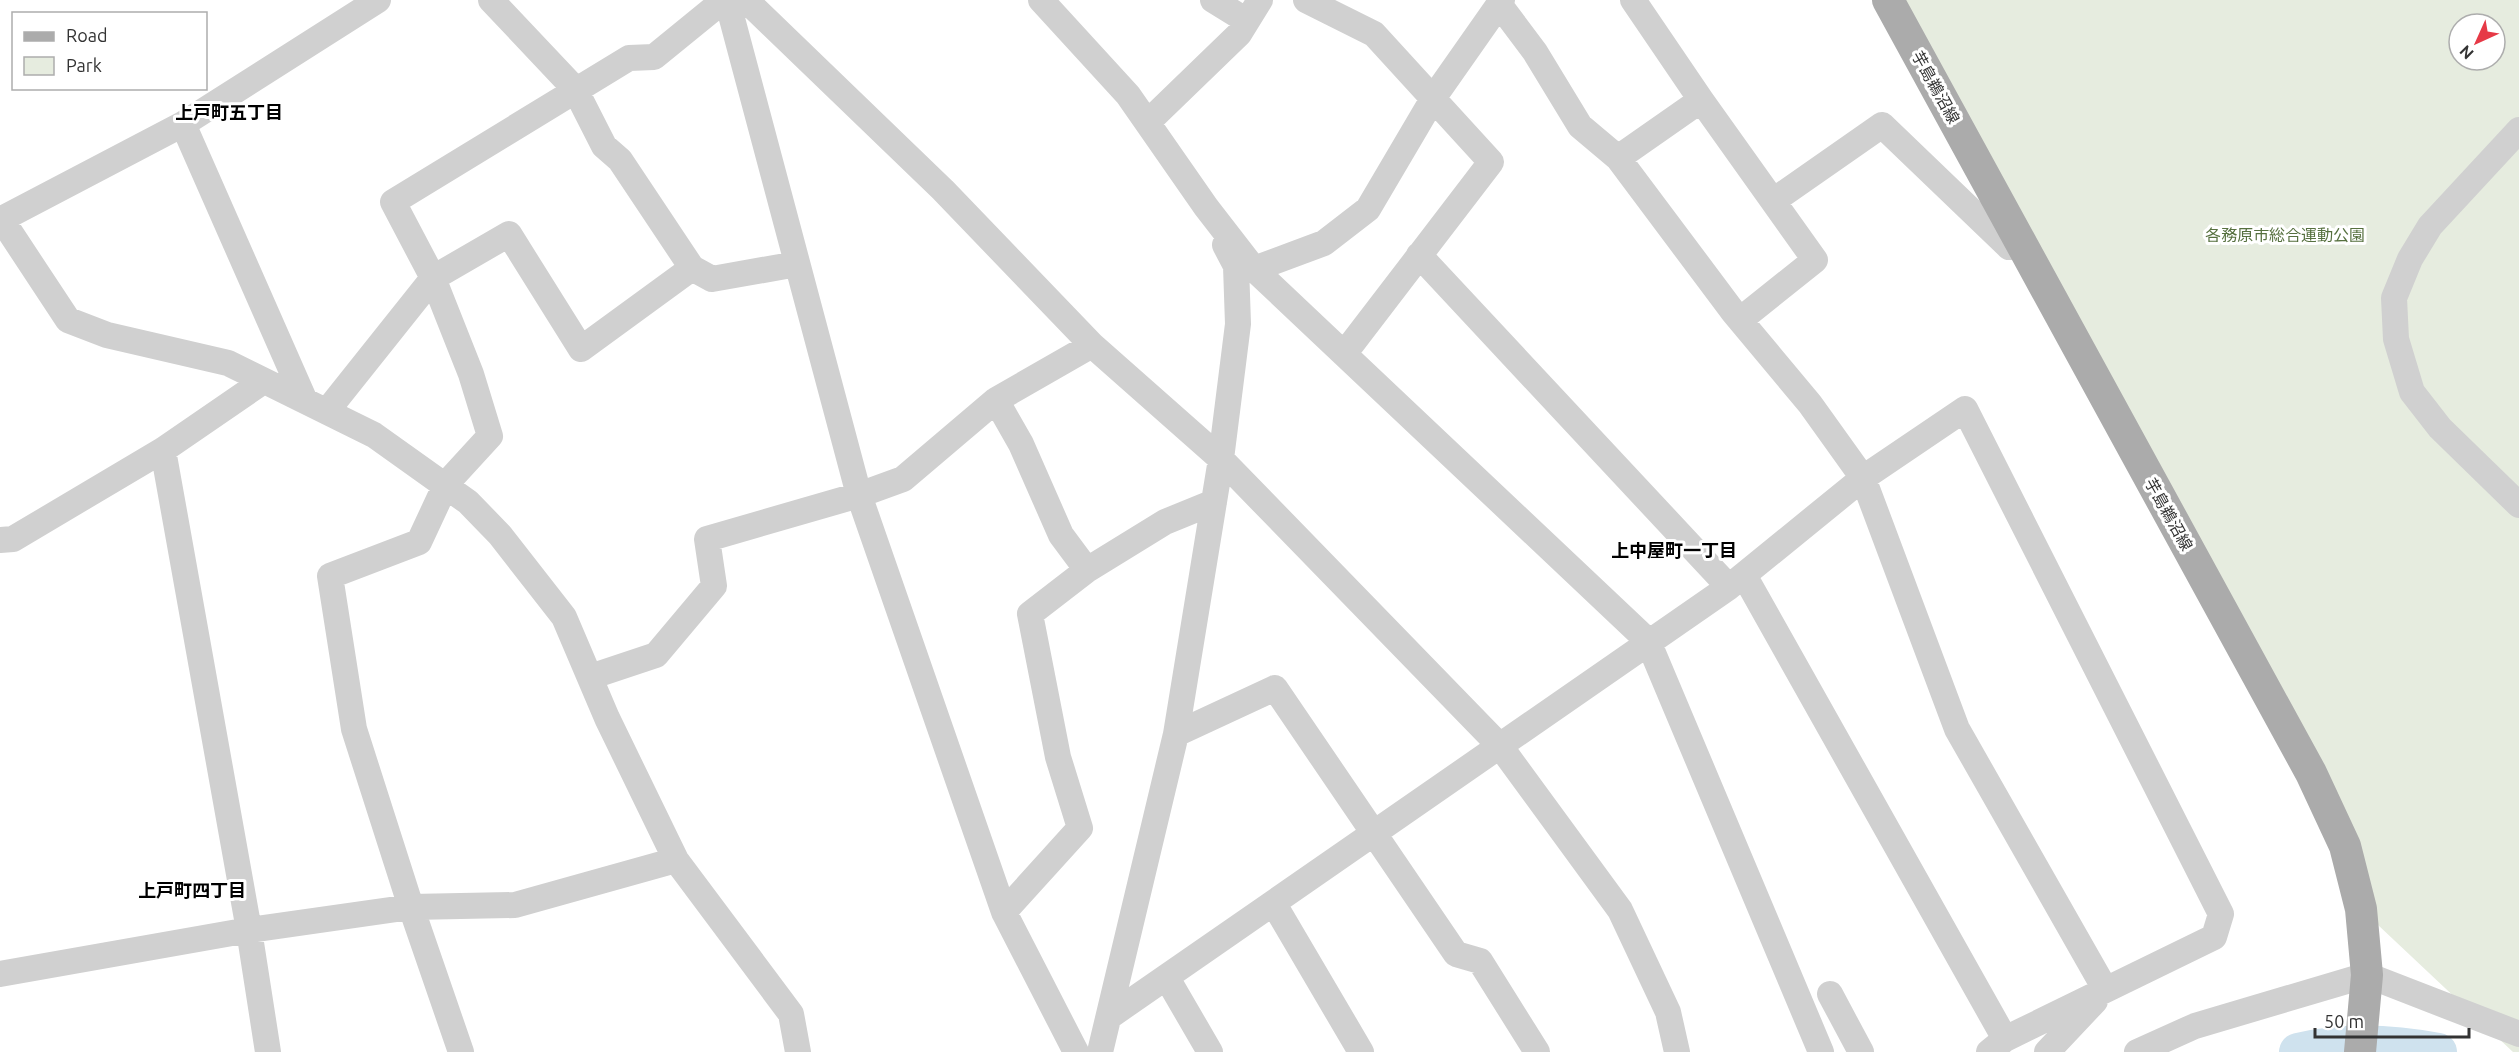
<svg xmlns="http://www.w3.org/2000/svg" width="2519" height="1052" viewBox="0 0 2519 1052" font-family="Ubuntu,'Noto Sans JP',sans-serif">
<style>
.green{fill:#e6ecdf;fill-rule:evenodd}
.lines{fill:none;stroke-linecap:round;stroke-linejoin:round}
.river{stroke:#cfe2ee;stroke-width:38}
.minor{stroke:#d0d0d0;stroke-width:26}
.major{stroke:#ababab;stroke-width:32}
.labels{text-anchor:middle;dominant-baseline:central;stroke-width:6;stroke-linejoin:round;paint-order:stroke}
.street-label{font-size:16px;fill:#333;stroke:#fff}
.park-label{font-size:16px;fill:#56703f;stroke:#fff}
.neighbourhood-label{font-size:18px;font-weight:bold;fill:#000;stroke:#fff}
</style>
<rect width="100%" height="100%" fill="#fff"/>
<path class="green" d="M1888 0H2519V1052H2513L2361 909 2345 846ZM2459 24H2495V60H2459Z"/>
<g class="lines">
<path class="river" d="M2298 1052C2344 1041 2391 1043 2438 1052"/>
<path class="minor" d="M491 0 575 89 604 146 620 160 692 268
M727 0 859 495 1004 912 1076 1052
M736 0 749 3 943 190 1092 345 1221 459 1500 746 1620 910 1668 1012 1677 1052
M1041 0 1128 95 1206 207 1254 269 1648 641 1821 1052
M1213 0 1247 21
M1306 0 1374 34 1491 162 1344 354
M1499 4 1535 52 1580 126 1618 158 1734 313 1810 404 1863 478 1957 729 2105 989
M1701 100 1815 260 1740 320
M1148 122 1239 34 1260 0
M183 124 305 401
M2519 130 2430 226 2410 259 2394 298 2396 339 2412 392 2440 428 2519 505
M1618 158 1701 100 1633 0
M1773 201 1882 125 2009 247H2023
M0 220 183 124 378 0
M2 220 68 320 107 335 228 363 374 435 468 502 500 535 564 617 607 718 676 860 791 1014 798 1052
M1419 255 1729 587
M1254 269 1324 243 1368 209 1434 97 1502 0
M996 400 1021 444 1061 535 1087 570 1030 614 1058 757 1080 828 1004 912
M327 411 433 278 393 202 629 58 654 57 724 0
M163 450 249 930 268 1052
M0 540 13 539 163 450 262 382
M1087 570 1165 522 1214 502
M1744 575 2005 1039
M590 677 656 655 714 586 707 539 859 495 903 479 996 400 1092 345
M1176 734 1275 688 1456 954 1480 961 1537 1052
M1274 904 1361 1052
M0 974 249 930 411 907 515 905 676 860
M1167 978 1210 1052
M1830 994 1861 1052
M1110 1016 1729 587 1863 478 1965 409 2221 914 2214 937 2005 1039 1989 1052
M461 1052 411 907 354 729 330 576 419 542 446 484 490 436 471 374 433 278 509 234 581 349 692 268 712 279 797 264
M1100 1052 1176 734 1221 459 1238 324 1236 266 1225 245
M2047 1052 2095 1001
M2137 1052 2195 1026 2367 975 2519 1034"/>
<path class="major" d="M1888 0 2311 773 2345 846 2361 909 2367 975 2360 1052"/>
</g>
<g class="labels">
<g class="street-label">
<text transform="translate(1936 87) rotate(61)">芋島鵜沼線</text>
<text transform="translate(2169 514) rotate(61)">芋島鵜沼線</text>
</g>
<g class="park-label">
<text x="2285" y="235">各務原市総合運動公園</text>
</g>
<g class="neighbourhood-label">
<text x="229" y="112">上戸町五丁目</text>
<text x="1674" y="550">上中屋町一丁目</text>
<text x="192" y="890">上戸町四丁目</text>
</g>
</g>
<rect x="12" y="12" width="195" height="78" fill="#ffffff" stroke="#adadad" stroke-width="1.5"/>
<rect x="24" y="32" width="30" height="9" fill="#ababab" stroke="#adadad" stroke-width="1.5"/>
<text x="66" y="42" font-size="18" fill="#333333">Road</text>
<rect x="24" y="57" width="30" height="18" fill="#e6ecdf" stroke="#adadad" stroke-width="1.5"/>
<text x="66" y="72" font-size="18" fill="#333333">Park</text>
<g transform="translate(2477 42) rotate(225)"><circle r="28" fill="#ffffff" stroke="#adadad" stroke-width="1.5"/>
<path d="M0-4.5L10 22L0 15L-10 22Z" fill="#e63946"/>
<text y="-9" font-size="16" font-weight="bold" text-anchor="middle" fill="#333333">N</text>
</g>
<path d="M2315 1028v9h154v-9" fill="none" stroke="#333333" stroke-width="3"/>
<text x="2324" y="1028" font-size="18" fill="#333333" stroke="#ffffff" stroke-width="4.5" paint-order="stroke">50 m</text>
</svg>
